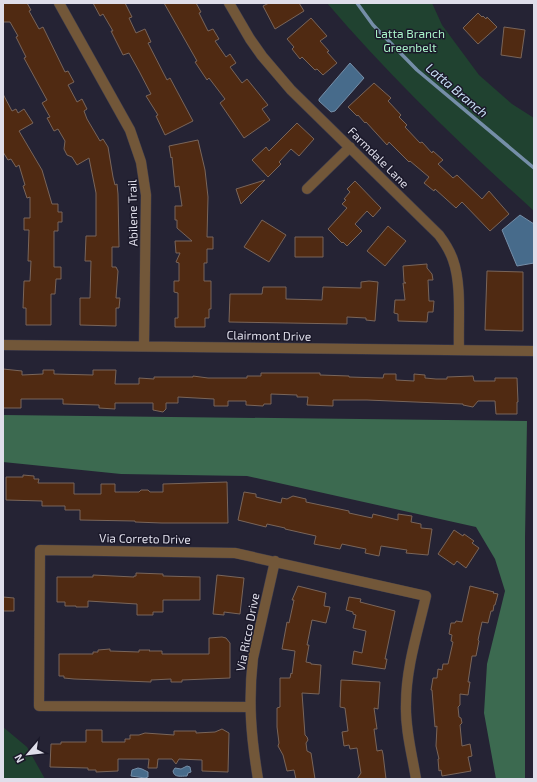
<svg xmlns="http://www.w3.org/2000/svg" width="537" height="782" viewBox="0 0 537 782" font-family="'Exo 2',sans-serif">
<style>
.green{fill:#204230}
.forest{fill:#3c6a50}
.water{fill:#476b8b;stroke:#758ea8}
.lines{fill:none;stroke-linecap:round;stroke-linejoin:round}
.stream{stroke:#758ea8;stroke-width:3.5}
.building{fill:#502a12;stroke:#79655a}
.street-casing{stroke:#3f3d4d;stroke-width:11}
.street{stroke:#725739;stroke-width:10}
.labels{text-anchor:middle;dominant-baseline:central;stroke-width:3;stroke-linejoin:round;paint-order:stroke}
.park-label{font-size:12px;fill:#a8f3c8;stroke:#1b192a}
.street-label{font-size:12px;fill:#dfdeea;stroke:#1b192a}
.water-label{font-size:13px;font-style:italic;fill:#cae1f7;stroke:#1b192a}
</style>
<rect width="100%" height="100%" fill="#252334"/>
<path class="green" d="M327 3H432L442 25 479 75 512 104 534 118V211C462 146 390 77 327 3Z
M3 727 27 747 45 779H3Z"/>
<path class="forest" d="M3 415 527 421 525 538V779H496L484 713 487 664 505 591 495 559 476 527 247 476 121 474 3 462Z"/>
<path class="water" d="M350 63 364 78 335 111 331 112 319 101V99Z
M520 215 534 224V263L517 266 502 230Z
M187 766 190 767 191 772 188 773 187 776C181 776 174 778 173 771L175 768 181 769Z
M138 768 142 769 148 772V777L145 778 131 776 132 770Z"/>
<g class="lines">
<path class="stream" d="M357 3 373 25 417 70 534 168"/>
</g>
<path class="building" d="M3 3H27L31 10 29 11 39 29 43 27 65 72 68 71 74 82 68 85 77 102 82 99 87 109 84 111 87 119 100 141 103 139 108 147 113 177 115 185 117 184 118 194 119 247H112V267H116L118 271 116 298H120L119 308H116V326L80 325V298H90L91 261H85L86 236H96V193L89 158 77 165 72 157 67 155 64 149 65 141 58 129 54 131 47 118 50 117 42 103 47 100 24 58 26 57 16 37 18 36 10 22H3Z
M93 3H125L132 17 129 18 136 33 145 29 151 42 148 43 167 80 170 78 193 121 165 135 156 116 158 115 146 96 151 94 139 71 129 53 123 55 111 31H113L103 14 100 16Z
M164 3H196L201 12 199 13 208 31 213 29 219 39 215 41 226 57 230 54 236 63 230 67 242 83 247 79 268 105 262 109 270 120 244 138 220 103 225 99 209 78 207 80 195 62 197 61Z
M269 3H299L304 11 275 29 263 6Z
M478 13 482 17 483 16 486 19 487 17 497 27 478 44 463 28Z
M311 18 327 36 320 41 329 51 327 52 337 63 323 75 317 69 315 70 302 57 300 59 292 49 294 47 287 39Z
M504 27 525 30 521 58 501 55Z
M374 83 391 98 388 101 401 115 399 117 407 125 405 127 420 143 422 142 432 153 433 151 443 160 438 164 453 178 457 175 482 199 489 191 509 214 490 231 462 202 456 208 435 189 434 191 424 183 429 177 410 161 409 162 389 142 387 145 366 122 365 123 358 115 357 116 348 107Z
M3 94 12 111 16 109 18 113 24 109 33 123 19 131 42 170 52 204H58V212H62V222H58V231H54V267H61V279H56L55 294H51V325H26V308H23L24 281H30L31 261H28L29 230H24V218H30V197L27 198 23 186 25 185 19 165 16 167 11 159 8 160 3 152Z
M297 123 314 139 299 156 291 149 279 162 281 164 268 177 252 160 266 147 269 151Z
M198 140 205 170 208 197 207 237H213V249H207V263H204V281H211V309H209V318H205V327H175V318H178V293L174 292V281H179V263L176 262 180 253H176L175 241H192L177 228V220H175V206H182L179 186 175 187 172 157 171 158 169 146Z
M265 180 241 204 236 189Z
M355 181 381 208 373 217 367 211 355 224 362 231 347 246 343 242 342 243 328 229 347 208 342 204 346 200 344 199 350 192 347 189Z
M262 220 286 235 269 262 244 247Z
M388 226 406 241 385 266 367 251Z
M295 237H323V257H295Z
M427 264V268L432 274 433 280H428L429 301H434L433 312H428L427 322 398 321V314L394 313 395 300H405L403 283H406L404 282 403 266Z
M487 271 523 272V331L485 330Z
M369 281 378 282 375 321 366 320V318L347 317V324L229 322 230 294H262L263 287H286V299L322 300 323 287 361 288V282Z
M3 369 22 371V375L43 374V370H54V374L93 375V370H116L115 384H139V378L154 379V377H193V376L208 378H247V376H261V373H320V375L349 376V377L383 378 384 374H396V380L414 381V374L425 375V378L436 379H447V377L473 376 474 381H495V378H517L518 402H517V414H496L495 401H478L473 407 463 405V404L367 400H333V406L307 405 308 397H297V395L271 394V404H264L263 406 246 405V401H228V406H214V399L178 397V403H166V409L163 412 153 410V403H115V409L99 408V405L63 404V399H21V408H3Z
M23 475 34 476V479H39L38 483H74V494H101V484H115V492H139L141 490H148L150 492H163V484L227 482 228 523H162L135 522V521L80 520V510H65V506H42V501L6 500V477H23Z
M244 492 256 494V497L281 503 282 498 287 499 293 496 306 499V502L349 511V513L372 518 373 514 398 520V514L412 516 411 522 421 524V528L432 529 428 555 406 553 407 550 381 546 379 556 365 553 366 549 342 544 340 549 314 544 316 536 285 529V528L267 524 266 527 238 520Z
M454 530 463 536 464 534 474 541 472 543 479 548 466 568 457 561 454 565 438 554Z
M136 573 163 574V576L200 577V600H163V612H153V615H137V604L88 601V607H76V606H65V602H57V577H93V575L134 577V576H136Z
M217 575 244 578 240 614 224 612V615L213 614Z
M298 586 326 593 324 606 330 607 326 623 312 620 307 645H309L306 662 311 663V664L321 665 319 694 302 693 305 735 307 737 308 740 306 743 307 751 311 753 315 779H296L294 770 287 771 283 755 278 746 279 743 277 727V708L280 707V678H290L291 673 292 674 295 651 282 649 287 622 289 623 294 600H292Z
M470 586 494 592 493 593 498 594 495 605H494L493 611H491L488 623 482 622 478 640 479 641 476 656H472L468 682H470L468 695 460 694V705L458 707 459 717 461 718 462 723 460 725 462 746 470 744 472 756 468 757 471 771 442 776 441 770 439 771 438 759H439L436 746 437 726 435 727 432 690H431L433 678H437L438 669 442 670 443 664H448L453 642 451 641 452 635 449 634 451 623H455L456 621 462 622Z
M3 597 14 598V611H3Z
M349 597 361 599 360 602 395 611 385 659H387L385 669 352 664 354 651 362 653 366 631 353 628 356 615 353 614V612L346 610Z
M222 637 226 638 230 643V678L182 680V682H171V679L151 680V682L74 679 64 678V676H59V654H93V652H98V650L110 649V651L139 652V650H150L149 651H162V654H209V638Z
M341 680 380 682 378 709 374 708 377 729H374L377 751 382 750 383 754 386 779H357L361 773 357 748 350 749 349 745 344 746 342 732 348 731 345 708 340 707Z
M222 729 229 733 228 772 202 771V760L179 759 176 764 172 759H158L157 768H148L149 759H118V771L96 772V770H88V768L50 767 51 744H61V742H86V730H102V742H125V739H130V735H139L145 733 174 735V731H196V733L215 732Z"/>
<g class="lines">
<g class="street-casing">
<path id="street" d="M59 3 130 130 141 162 146 195 144 346
M229 3 250 39 262 56 291 90 439 235C445 243 450 251 453 260 462 285 458 322 459 350
M307 189 350 147
M3 345 534 351
M250 707 39 706 40 550 235 553 426 596C418 631 406 667 406 704 405 729 412 754 416 779
M258 779C251 736 248 702 253 658L275 561"/>
</g>
<use href="#street" class="street"/>
</g>
<g class="labels">
<g class="park-label">
<text x="410" y="33">Latta Branch<tspan x="410" dy="14">Greenbelt</tspan></text>
</g>
<g class="street-label">
<text transform="translate(379 157) rotate(45)">Farmdale Lane</text>
<text transform="translate(132 213) rotate(-91)">Abilene Trail</text>
<text transform="translate(269 335) rotate(1)">Clairmont Drive</text>
<text transform="translate(145 538) rotate(1)">Via Correto Drive</text>
<text transform="translate(247 632) rotate(-79)">Via Ricco Drive</text>
</g>
<g class="water-label">
<text transform="translate(457 90) rotate(40)">Latta Branch</text>
</g>
</g>
<rect width="537" height="782" fill="none" stroke="#dfdeea" stroke-width="8"/>
<g transform="translate(28 754) rotate(242)" stroke="#1b192a" stroke-width="3" paint-order="stroke">
<path d="M0-3L7 15L0 10L-7 15Z" fill="#dfdeea"/>
<text y="-6" font-size="11" font-weight="bold" text-anchor="middle" fill="#dfdeea">N</text>
</g>
</svg>
